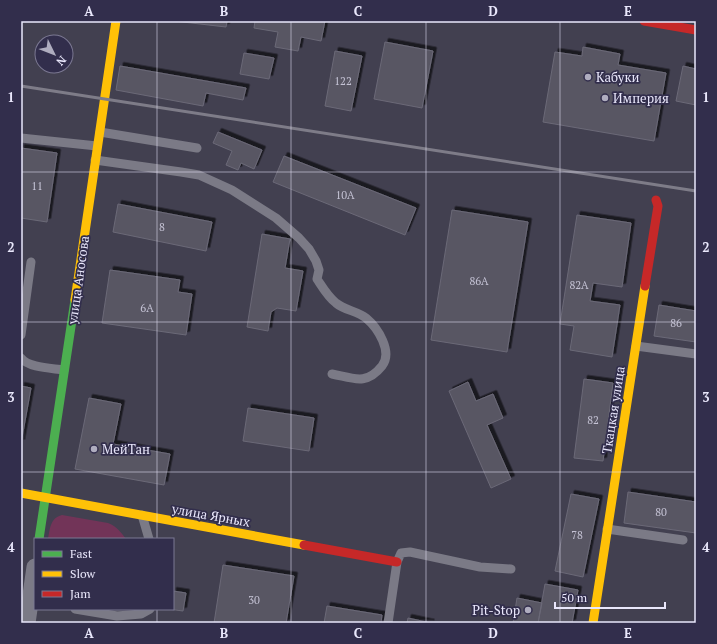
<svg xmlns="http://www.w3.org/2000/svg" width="717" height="644" viewBox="0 0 717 644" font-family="'PT Serif',serif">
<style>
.green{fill:#723458}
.building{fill:#585664;stroke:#6b6977;filter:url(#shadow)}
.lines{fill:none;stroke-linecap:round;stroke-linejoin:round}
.lane{stroke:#7b7a86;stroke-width:9}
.street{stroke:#7b7a86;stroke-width:17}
.fast{stroke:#4caf50;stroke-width:9}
.slow{stroke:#ffc107;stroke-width:9}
.jam{stroke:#c62828;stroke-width:9}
.rail{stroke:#7e7c88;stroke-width:3}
.grid{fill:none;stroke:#e9e7fb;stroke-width:1;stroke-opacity:0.55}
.poi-dot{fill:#afadbf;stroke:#322e4c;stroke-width:1.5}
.labels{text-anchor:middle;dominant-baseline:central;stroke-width:3.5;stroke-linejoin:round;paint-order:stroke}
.number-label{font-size:11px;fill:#c5c3d5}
.poi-label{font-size:13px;fill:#e9e7fb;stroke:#322e4c;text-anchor:start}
.street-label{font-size:13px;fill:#e9e7fb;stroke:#322e4c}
.neatline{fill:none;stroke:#e9e7fb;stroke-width:1.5}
.grid-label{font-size:13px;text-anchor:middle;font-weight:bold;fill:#e9e7fb}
</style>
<defs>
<filter id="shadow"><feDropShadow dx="3.5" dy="-3.5" stdDeviation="0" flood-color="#0009"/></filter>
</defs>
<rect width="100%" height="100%" fill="#424050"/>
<path class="green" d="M62 515 108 523C116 526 121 532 126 539H48C50 529 50 518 62 515Z"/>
<path class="building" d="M174 21H227L226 27Z
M255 21H325L321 41 301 37 298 51 275 47 278 32 254 28Z
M385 42 433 51 422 108 374 99Z
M583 47 620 54 618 65 666 73 654 141 543 122 555 52 582 56Z
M335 51 362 56 351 111 325 106Z
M244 53 274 58 269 79 240 74Z
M120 66 246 88 243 100 206 93 203 106 116 90Z
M683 66 696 69V105L676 101Z
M218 132 262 150 254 169 241 163 238 170 226 165 232 151 213 143Z
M21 148 57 153 47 222 21 218Z
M284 156 416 208 405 235 273 182Z
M118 204 212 222 206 251 113 232Z
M452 210 528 222 507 352 431 340Z
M577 215 631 223 622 287 593 283 590 301 620 305 612 357 570 350 574 326 560 324Z
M262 234 290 239 285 268 303 271 296 311 277 308 271 312 268 331 247 327Z
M110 270 180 280 178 292 192 294 186 335 102 323Z
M659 305 696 311V342L654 336Z
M584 379 613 383 603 461 574 458Z
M468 382 476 401 493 394 503 418 487 425 511 479 491 488 449 391Z
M21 386 31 388 21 443Z
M89 398 121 404 113 444 170 454 164 485 75 469Z
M248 408 314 418 309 451 243 441Z
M628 492 696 502V533L624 523Z
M571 494 599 499 583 577 555 571Z
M223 565 294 576 286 623H214Z
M545 584 578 590 572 623H538Z
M173 591 186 593 183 611 168 609H173Z
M517 598 542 603 538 623H513Z
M327 606 382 615 381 623H324Z
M408 618 431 623H407Z"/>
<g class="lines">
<path class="lane" d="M100 132 197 148
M21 138 97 146
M95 160 181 172 199 175 232 190 276 218 299 238 309 249 316 261 319 270 317 279C323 288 328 297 336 303 344 310 357 311 366 318 378 328 393 352 382 366 366 386 353 378 332 374
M21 335 31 262
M636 346 696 354
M21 358C29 368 51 368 64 370
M142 515 149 539
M607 529 683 540
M75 609 117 616 141 614 150 609
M388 623 397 562 401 553 410 552 480 567 511 569"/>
<path class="street" d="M27 623 35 567"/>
<path class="fast" d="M39 539 75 300"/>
<path class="slow" d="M75 300 116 21
M21 493 304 545
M593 623 645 286"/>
<path class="jam" d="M644 21 696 30
M645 286 658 206 656 200
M304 545 397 562"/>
<path class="rail" d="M21 86 696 191"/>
</g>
<path class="grid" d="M157 21V539M291 21V623M426 21V623M560 21V623M21 172H696M21 322H696M21 472H696M157 609V623"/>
<g class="poi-dot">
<circle cx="588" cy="77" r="4"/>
<circle cx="605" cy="98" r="4"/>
<circle cx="94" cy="449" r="4"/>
<circle cx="528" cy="610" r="4"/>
</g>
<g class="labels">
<g class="number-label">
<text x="343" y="81">122</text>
<text x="37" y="186">11</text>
<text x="345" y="195">10А</text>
<text x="162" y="227">8</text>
<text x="479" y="281">86А</text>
<text x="579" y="285">82А</text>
<text x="147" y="308">6А</text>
<text x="676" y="323">86</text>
<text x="593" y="420">82</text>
<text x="661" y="512">80</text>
<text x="577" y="535">78</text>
<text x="254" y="600">30</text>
</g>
<g class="poi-label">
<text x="596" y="77">Кабуки</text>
<text x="613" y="98">Империя</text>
<text x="102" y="449">МейТан</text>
<text x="520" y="610" text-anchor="end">Pit-Stop</text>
</g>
<g class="street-label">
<text transform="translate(78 280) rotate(-82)">улица Аносова</text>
<text transform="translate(613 410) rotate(-81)">Ткацкая улица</text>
<text transform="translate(211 515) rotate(10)">улица Ярных</text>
</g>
</g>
<rect width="717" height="644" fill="none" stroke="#322e4c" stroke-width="44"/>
<rect x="34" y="538" width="140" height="72" fill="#322e4c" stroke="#7b7892"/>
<rect x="42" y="551" width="20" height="6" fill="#4caf50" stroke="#7b7892"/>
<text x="70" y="558" font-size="12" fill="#e9e7fb">Fast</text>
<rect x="42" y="571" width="20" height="6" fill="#ffc107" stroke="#7b7892"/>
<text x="70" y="578" font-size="12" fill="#e9e7fb">Slow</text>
<rect x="42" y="591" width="20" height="6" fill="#c62828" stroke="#7b7892"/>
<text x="70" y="598" font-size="12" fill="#e9e7fb">Jam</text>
<g transform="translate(54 54) rotate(133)"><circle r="19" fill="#322e4c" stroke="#7b7892"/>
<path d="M0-3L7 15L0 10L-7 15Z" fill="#afadbf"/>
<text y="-6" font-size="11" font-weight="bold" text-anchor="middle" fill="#e9e7fb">N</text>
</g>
<path d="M555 602v6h110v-6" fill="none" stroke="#e9e7fb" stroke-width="2"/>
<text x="561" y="602" font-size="12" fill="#e9e7fb" stroke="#322e4c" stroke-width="3" paint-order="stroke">50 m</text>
<rect x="22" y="22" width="673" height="600" class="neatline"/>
<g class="grid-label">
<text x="89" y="16">A</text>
<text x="224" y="16">B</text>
<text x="358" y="16">C</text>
<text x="493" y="16">D</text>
<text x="628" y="16">E</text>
<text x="11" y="102">1</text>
<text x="706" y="102">1</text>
<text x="11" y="252">2</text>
<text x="706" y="252">2</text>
<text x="11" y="402">3</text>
<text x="706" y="402">3</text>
<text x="11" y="552">4</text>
<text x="706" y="552">4</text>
<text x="89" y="638">A</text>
<text x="224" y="638">B</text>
<text x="358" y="638">C</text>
<text x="493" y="638">D</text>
<text x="628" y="638">E</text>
</g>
</svg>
